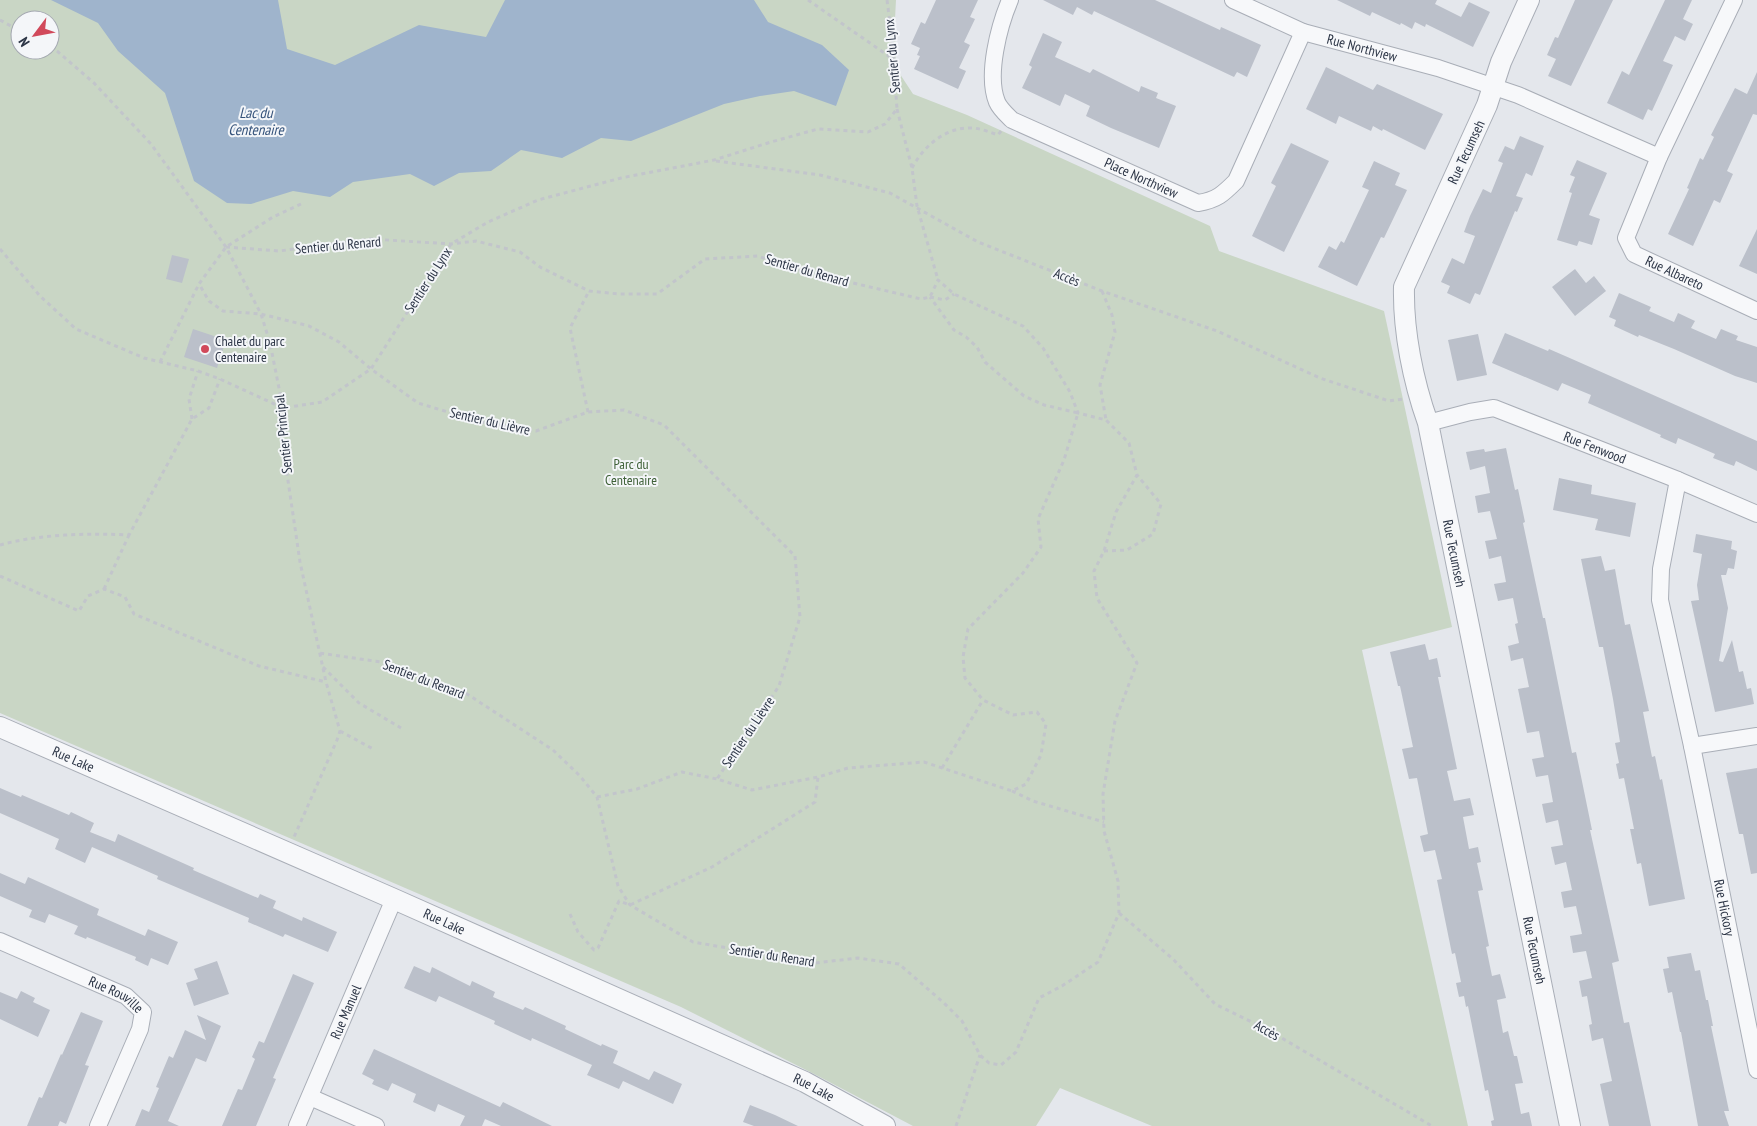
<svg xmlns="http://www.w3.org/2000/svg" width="1757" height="1126" viewBox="0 0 1757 1126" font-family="'PT Sans Narrow',sans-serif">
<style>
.green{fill:#c9d6c5;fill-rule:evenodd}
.water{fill:#9fb4cc}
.building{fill:#bbc0ca}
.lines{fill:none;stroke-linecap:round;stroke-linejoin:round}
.minor-casing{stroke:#a9aeb7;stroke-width:18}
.tertiary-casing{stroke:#a9aeb7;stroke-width:22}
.path{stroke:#c2c5cb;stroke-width:3;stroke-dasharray:4 4;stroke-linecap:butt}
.minor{stroke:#f7f8fa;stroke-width:16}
.tertiary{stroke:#f7f8fa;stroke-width:20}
.poi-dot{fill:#d1495b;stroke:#f4f6f9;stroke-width:2}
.labels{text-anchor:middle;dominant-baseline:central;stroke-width:4;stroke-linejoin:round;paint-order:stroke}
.street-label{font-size:14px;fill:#2b3445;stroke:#f4f6f9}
.poi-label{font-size:14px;fill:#2b3445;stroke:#f4f6f9;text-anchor:start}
.park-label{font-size:14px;fill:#3f6138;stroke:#f4f6f9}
.water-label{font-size:15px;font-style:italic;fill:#34527a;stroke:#f4f6f9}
</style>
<rect width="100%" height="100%" fill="#e4e7ec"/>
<path class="green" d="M0 0H896L895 19 896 68 913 94 967 115 1210 226 1219 251 1384 311 1452 627 1362 650 1468 1126H1152L1060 1088 1036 1126H913L816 1075 681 1007 0 713ZM20 20H50V50H20Z"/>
<path class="water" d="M51 0H278L287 49 335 65 419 25 486 37 505 0H754L768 22 822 45 849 70 836 106 794 91 760 96 724 104 631 141 601 138 562 158 521 150 491 171 459 173 434 186 410 174 353 182 330 197 293 191 251 204 227 203 194 181 165 93 118 51 98 23Z"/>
<path class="building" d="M936 0H978L970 17 975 19 964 42 970 45 959 68 966 71 958 89 914 69 920 56 917 55 920 48 911 44 921 22 925 24Z
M1043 0H1155L1220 30 1221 27 1261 45 1247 77 1237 72 1234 77 1094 11 1092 15 1077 7 1073 15Z
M1337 0H1437L1435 4 1461 17 1469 2 1490 12 1473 47 1426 24 1425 27 1415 22 1412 29 1401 23 1400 25 1372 12 1370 16Z
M1575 0H1613L1571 86 1548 76 1556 59 1547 55 1555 37 1558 38Z
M1665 0H1692L1683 19 1693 24 1685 41 1675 36 1663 61 1673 65 1652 111 1648 109 1643 120 1607 103 1622 71 1629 75Z
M1043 33 1062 42 1055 57 1090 73 1093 69 1139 92 1141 86 1158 93 1156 98 1176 106 1159 148 1111 128 1086 116 1090 106 1065 94 1060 106 1022 88 1032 67 1029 65Z
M1326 67 1373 90 1377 84 1443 114 1425 150 1383 129 1382 131 1373 126 1371 131 1339 116 1336 124 1306 109Z
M1757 72V115L1753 114 1727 171 1733 174 1720 203 1714 200 1693 246 1668 234 1689 189 1687 188 1700 158 1703 160 1714 137 1711 135 1735 88 1747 94Z
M1520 136 1544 146 1532 176 1526 173 1516 196 1523 198 1517 212 1515 211 1480 295 1475 293 1470 304 1447 293 1450 286 1441 282 1452 258 1464 264 1475 236 1464 232 1470 216 1483 189 1491 193 1503 163 1498 161 1505 146 1514 150Z
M1291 143 1329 161 1284 252 1252 236 1276 186 1271 183Z
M1577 160 1607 173 1589 215 1600 219 1592 245 1579 241 1577 246 1557 240 1572 193 1569 192 1575 177 1570 175Z
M1374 161 1400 173 1395 185 1407 190 1384 238 1381 237 1357 286 1318 267 1329 246 1336 250 1341 241 1344 243 1369 190 1362 187Z
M1757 229V274L1739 266Z
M172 255 189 259 182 283 166 279Z
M1575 269 1586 283 1594 276 1606 291 1575 316 1552 287Z
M1619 293 1651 307 1649 311 1674 322 1678 313 1695 321 1691 328 1716 339 1721 329 1738 336 1736 340 1757 347V383L1735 376 1674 349 1639 335 1638 337 1614 326 1616 320 1609 317Z
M193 329 226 340 217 368 184 357Z
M1505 333 1548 351 1549 349 1572 359 1757 441V471L1736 461 1734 466 1713 458 1715 454 1678 438 1676 444 1660 437 1661 435 1588 403 1591 395 1562 383 1558 391 1492 363Z
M1478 334 1487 375 1457 381 1448 340Z
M1506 448 1515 490 1518 489 1525 522 1523 523 1543 618H1545L1572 753 1576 752 1592 830H1590L1619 961 1612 963 1624 1023 1629 1022 1651 1126H1609L1600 1084 1612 1081 1603 1038 1592 1041 1589 1025 1592 1024 1587 996 1582 997 1579 981 1592 978 1586 951 1573 953 1570 936 1582 934 1576 906 1564 908 1561 892 1572 890 1566 862 1555 865 1551 847 1563 845 1558 820 1546 823 1542 804 1553 802 1548 775 1536 777 1532 759 1544 757 1539 731 1527 733 1518 689 1529 687 1523 658 1511 661 1508 646 1519 643 1515 624 1518 623 1513 598 1498 601 1494 584 1506 582 1501 556 1489 559 1485 541 1497 539 1490 511 1478 513 1475 496 1490 493 1485 466 1470 470 1466 452 1484 449 1485 452Z
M1559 478 1592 485 1591 494 1636 503 1630 537 1595 530 1598 519 1553 510Z
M1696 534 1732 541 1731 549 1737 551 1734 569 1728 568 1726 575H1721L1728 608 1719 661 1723 662 1732 640 1739 672 1743 671 1747 689 1751 688 1754 704 1715 712 1691 601 1699 600 1697 585 1702 554 1693 552Z
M1601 556 1605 571 1615 569 1625 625 1630 624 1649 711 1643 712 1652 757 1655 756 1660 780 1662 779 1685 899 1649 906 1641 863 1637 864 1630 829H1634L1624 778 1619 779 1616 764 1619 763 1615 743 1620 742 1613 699 1603 647H1599L1581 559Z
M1425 644 1429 660 1437 658 1441 677H1438L1457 769 1447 771 1454 801 1470 798 1474 815 1463 817 1469 849 1478 847 1481 862 1477 863 1483 890 1478 891 1489 946 1486 947 1492 976 1500 974 1506 998 1497 1000 1503 1033 1508 1031 1514 1056H1517L1523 1083 1515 1084 1521 1114 1529 1112 1532 1126H1492L1491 1121 1494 1120 1488 1090 1485 1091 1468 1006 1466 1007 1464 996 1459 997 1456 983 1461 982 1455 953 1452 954 1437 880 1442 879 1435 850 1424 852 1420 836 1428 834 1417 778 1409 779 1402 749 1413 747 1400 686H1398L1390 652Z
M1757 768V873L1751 874 1743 834H1739L1726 773Z
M0 788 21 797 22 795 69 815 71 812 94 823 90 832 115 842 118 834 194 868 193 870 258 898 260 894 276 901 273 908 302 921 303 917 337 932 328 952 285 934 283 937 248 922 249 918 157 879 158 876 92 847 85 863 55 849 59 839 0 813Z
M0 873 25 884 28 877 99 909 97 915 145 936 148 929 178 942 168 965 151 958 148 966 135 960 136 957 87 937 86 939 74 934 78 926 49 914 45 923 29 917 32 910 0 896Z
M1691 953 1695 971 1700 970 1706 1000H1708L1713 1026H1711L1729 1111H1724L1729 1126H1698L1681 1032H1680L1672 992 1668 993 1663 969 1669 968 1667 957Z
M217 961 229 994 194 1006 186 983 198 979 194 969Z
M414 966 430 973 432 967 470 986 472 981 495 992 493 997 523 1010 525 1007 566 1026 565 1029 601 1046 602 1044 618 1051 613 1063 649 1080 654 1071 682 1084 673 1104 623 1081 619 1089 587 1075 592 1065 532 1038 531 1041 494 1024 495 1021 439 996 436 1002 404 988Z
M293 974 314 983 273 1078 276 1079 256 1126H222L238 1089 242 1090 255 1059 252 1057 259 1041 264 1043Z
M21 991 35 998 33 1002 50 1010 38 1037 0 1019V992L17 999Z
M81 1012 103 1021 85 1065 89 1066 66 1124 60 1121 58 1126H27L39 1097 42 1098 61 1054 62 1055Z
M197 1015 221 1026 206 1062 196 1058 168 1121 179 1126H135L142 1109 149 1112 159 1088 156 1087 169 1056 173 1058 185 1030 206 1040Z
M374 1049 500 1107 503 1102 552 1126H501L485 1119 482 1126H460L465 1116 438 1104 435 1112 413 1102 416 1094 392 1083 388 1091 372 1084 374 1080 362 1074Z
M750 1105 775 1115 798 1126H754L743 1122Z"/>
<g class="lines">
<g class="minor-casing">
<g id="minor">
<path id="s1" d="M1010 0C999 26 986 75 997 102 1000 109 1007 115 1012 120L1198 203C1217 200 1223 194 1236 181L1303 32"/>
<path id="s2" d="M1233 0 1303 32 1438 68 1518 95 1659 157"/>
<path id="s3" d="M1734 0 1659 157 1626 238 1634 254 1757 311"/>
<path id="s4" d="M1428 423 1470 412 1494 408 1678 480 1757 514"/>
<path id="s5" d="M1678 480 1661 569 1660 600 1692 746 1757 1070"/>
<path d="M1692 746 1757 736"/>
<path id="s6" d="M0 941 126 996 143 1012 140 1029 98 1126"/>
<path d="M310 1097 376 1126"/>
<path id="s7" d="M297 1126 394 899"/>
</g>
</g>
<g class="tertiary-casing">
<g id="tertiary">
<path id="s8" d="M1529 0 1501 62 1487 105 1404 287C1403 331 1413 381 1428 423L1570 1126"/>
<path id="s9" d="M0 727 394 899 805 1082 885 1126"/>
</g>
</g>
<path class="path" d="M808 0 893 59
M0 20 20 31
M50 47 57 51 94 83 151 144 226 247 261 314 270 343 283 408 286 467 300 562 326 682 340 731 337 740 294 837
M897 109 912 168 917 206 938 280
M716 161 820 175 890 193 978 242 1102 291 1217 331 1320 378 1389 401 1403 399
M912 168C923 147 945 127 971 128 980 128 989 132 998 135L1001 131
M301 204 273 217 226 247 199 284 209 301 223 311 261 314 309 326 339 342 371 369 418 403 481 422 536 431 588 412 624 410 664 425 795 556 800 617 779 686 717 779 752 790 818 777 848 768 924 762 1012 791 1026 784 1041 755 1046 724 1037 712 1013 715 983 700 965 678 963 657 968 629 1023 573 1041 547 1038 519 1064 460 1078 413 1044 405 1024 396 985 362 977 347 966 337 954 330 930 297
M226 247 279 251 371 239 451 244 476 241 520 252 540 267 589 291 619 294H657L705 259 758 256 798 270 921 299 930 297 938 280 954 294 1023 326 1043 348 1070 392 1078 413 1106 420 1129 443 1137 475 1116 512 1104 551 1094 571 1097 598 1137 663 1115 721 1103 794 1104 831 1118 881 1119 913 1098 962 1062 986 1039 998 1016 1052 1001 1065 989 1063 980 1055 962 1021 944 1003 899 964 858 958 815 963 693 942 630 905 618 886 597 797 580 776 553 750 464 692 381 662 319 653
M0 249 40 296 76 329 144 358 198 371 220 379 283 408 322 402 371 369 451 244 488 222 538 200 621 178 714 160 771 142 818 129 868 132 885 124 897 109 892 39 887 0
M1102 291 1112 315 1115 332 1100 385 1106 420
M930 297 945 300 954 294
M160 362 199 284
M588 412 570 328 589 291
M192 419 189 399 198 371
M0 545C39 534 89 533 129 535L192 419 209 408 220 379
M1104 551 1127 550 1153 534 1161 504 1137 475
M0 576 79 611 88 596 104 589 125 597 134 614 259 666 326 682
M104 589 129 535
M323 667 359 703 401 728
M340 731 375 750
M942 768 983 700
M1012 791 1033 801 1104 822
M597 797 637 789 682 772 717 779
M1119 913 1173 959 1215 1004 1268 1030 1432 1126
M570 914 578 932 594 950 598 948 619 901 630 905 712 867 815 802 818 777
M956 1126 980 1055"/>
<use href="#minor" class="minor"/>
<use href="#tertiary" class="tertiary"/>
</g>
<circle class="poi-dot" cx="205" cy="349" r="5"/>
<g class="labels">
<g class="street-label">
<text stroke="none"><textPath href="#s2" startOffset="138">Rue Northview</textPath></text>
<text transform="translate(892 56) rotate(-95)">Sentier du Lynx</text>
<text transform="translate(1466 152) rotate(-65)">Rue Tecumseh</text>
<text stroke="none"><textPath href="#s1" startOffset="270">Place Northview</textPath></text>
<text transform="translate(338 245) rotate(-5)">Sentier du Renard</text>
<text transform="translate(807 270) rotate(16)">Sentier du Renard</text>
<text stroke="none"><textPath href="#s3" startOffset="324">Rue Albareto</textPath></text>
<text transform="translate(1067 277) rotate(22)">Accès</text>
<text transform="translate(428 280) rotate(-57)">Sentier du Lynx</text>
<text transform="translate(490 421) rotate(13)">Sentier du Lièvre</text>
<text transform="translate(283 434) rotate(-96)">Sentier Principal</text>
<text stroke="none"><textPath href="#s4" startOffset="176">Rue Fenwood</textPath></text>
<text stroke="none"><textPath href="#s8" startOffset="585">Rue Tecumseh</textPath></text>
<text transform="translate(424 679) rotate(21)">Sentier du Renard</text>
<text transform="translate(748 732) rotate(-56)">Sentier du Lièvre</text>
<text stroke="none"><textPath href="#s9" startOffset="80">Rue Lake</textPath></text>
<text stroke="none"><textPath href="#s5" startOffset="436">Rue Hickory</textPath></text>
<text stroke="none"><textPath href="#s9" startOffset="485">Rue Lake</textPath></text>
<text stroke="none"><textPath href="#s8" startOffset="990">Rue Tecumseh</textPath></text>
<text transform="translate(772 955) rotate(9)">Sentier du Renard</text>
<text stroke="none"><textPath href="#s6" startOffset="128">Rue Rouville</textPath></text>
<text stroke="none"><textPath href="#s7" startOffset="124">Rue Manuel</textPath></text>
<text transform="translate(1267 1030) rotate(29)">Accès</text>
<text stroke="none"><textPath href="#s9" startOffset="890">Rue Lake</textPath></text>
</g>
<g class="poi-label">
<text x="215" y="341">Chalet du parc<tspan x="215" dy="16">Centenaire</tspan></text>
</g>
<g class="park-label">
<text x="631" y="464">Parc du<tspan x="631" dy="16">Centenaire</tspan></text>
</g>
<g class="water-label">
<text x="256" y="112">Lac du<tspan x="256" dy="17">Centenaire</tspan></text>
</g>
</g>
<g transform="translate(35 35) rotate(238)"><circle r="24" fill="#f4f6f9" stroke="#a4a8b1"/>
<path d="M0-4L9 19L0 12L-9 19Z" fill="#d1495b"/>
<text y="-8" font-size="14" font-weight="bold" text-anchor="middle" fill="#2b3445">N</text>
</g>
</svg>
